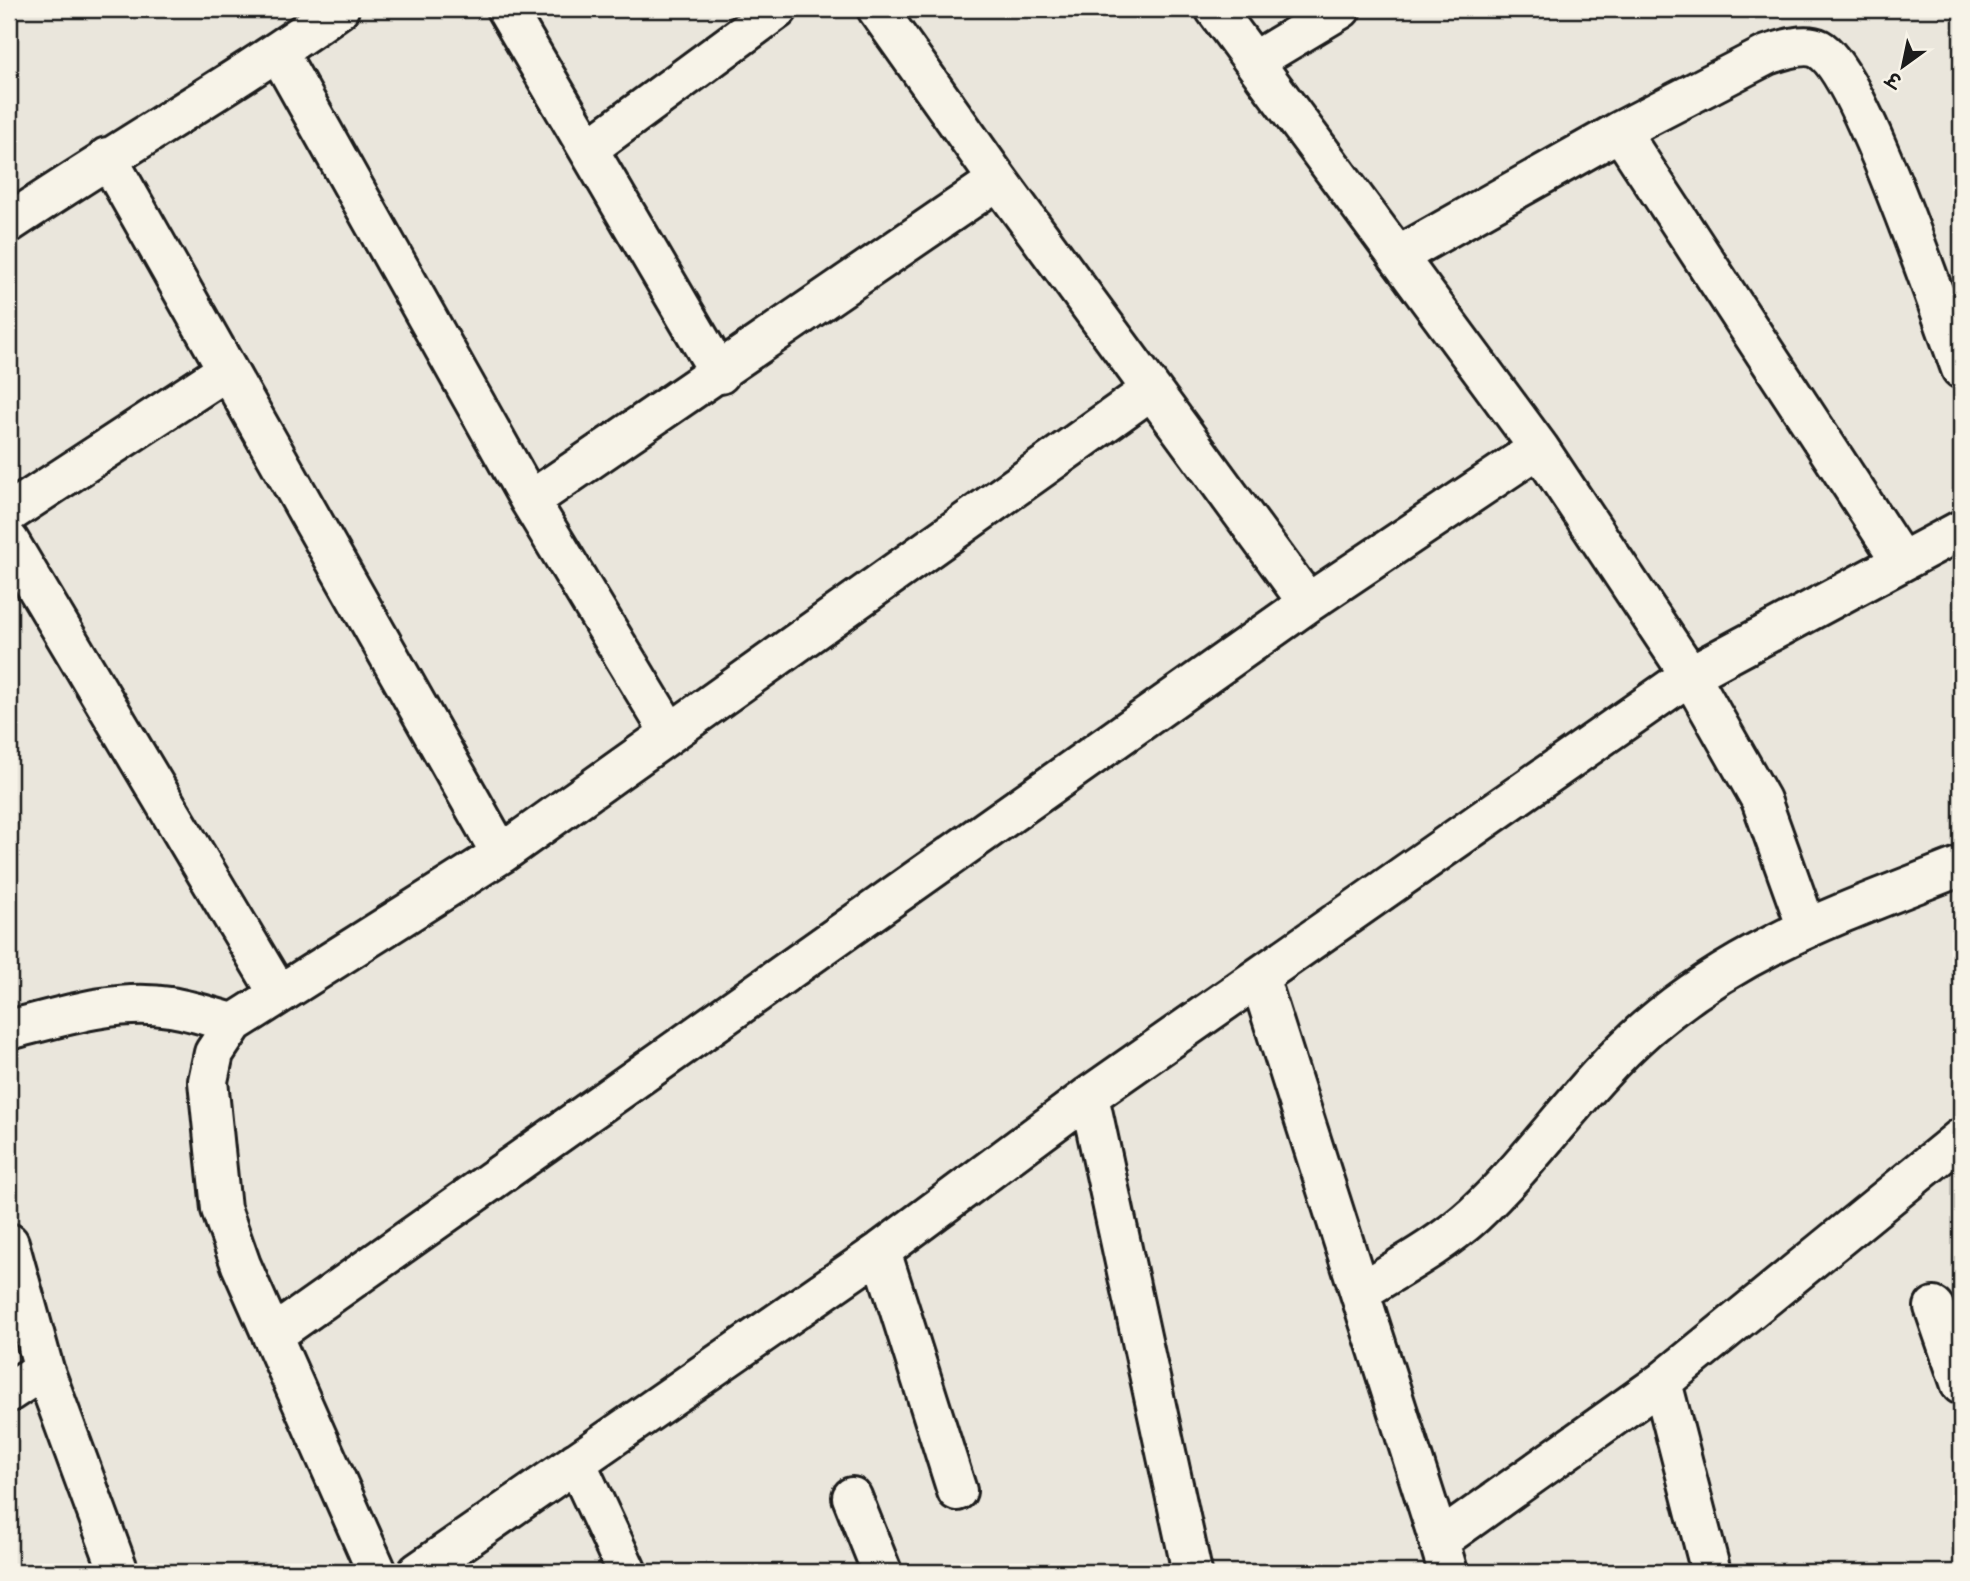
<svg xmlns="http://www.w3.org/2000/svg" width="1970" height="1581" viewBox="0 0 1970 1581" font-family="Itim,'Playpen Sans Deva',sans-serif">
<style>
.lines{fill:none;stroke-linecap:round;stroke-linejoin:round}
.street-casing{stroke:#1c1c1c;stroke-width:44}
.street{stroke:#f7f3e8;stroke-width:38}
</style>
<rect width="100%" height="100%" fill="#eae6dc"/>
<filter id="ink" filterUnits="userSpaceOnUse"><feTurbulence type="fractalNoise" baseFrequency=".0143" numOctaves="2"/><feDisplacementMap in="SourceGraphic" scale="14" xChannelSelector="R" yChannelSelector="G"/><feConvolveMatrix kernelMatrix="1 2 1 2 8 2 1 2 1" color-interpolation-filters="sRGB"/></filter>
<g filter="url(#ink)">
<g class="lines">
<g class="street-casing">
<path id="street" d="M506 9 720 374
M877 9 998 180 1308 603
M1215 9 1539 448 1690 675 1761 800 1807 928
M278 52 530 501 670 733
M1256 60 1341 9
M1620 131 1901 561
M588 149 778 9
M107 157 501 854
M9 223C118 150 232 85 339 9
M1398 256 1620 131 1767 55C1782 50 1805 42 1819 49 1859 71 1941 314 1961 369
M530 501 998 180
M9 513 227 370
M9 541 278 993
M1260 980 1439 1541 1662 1382 1711 1572
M9 1030C60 1017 117 998 170 1007 191 1010 213 1018 234 1023
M1089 1096 1192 1572
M9 1243 44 1369 119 1572
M881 1251 957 1491
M1360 1292C1398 1268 1440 1246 1474 1215 1536 1157 1583 1084 1647 1028 1743 945 1846 912 1961 866
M1934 1307 1961 1385
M272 1336 1308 603 1539 448
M1662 1382 1961 1138
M9 1392 44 1369
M576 1462 627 1572
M852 1497 882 1572
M1439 1541 1448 1572
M377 1572 241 1265 221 1209 208 1081 214 1053 234 1023 501 854 1151 390
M418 1572 881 1251 1089 1096 1690 675 1961 530"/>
</g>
<use href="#street" class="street"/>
</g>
</g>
<rect width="1970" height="1581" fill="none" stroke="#f7f3e8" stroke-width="35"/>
<rect x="18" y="18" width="1935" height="1546" fill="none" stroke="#1c1c1c" stroke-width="2.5" filter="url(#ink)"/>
<g transform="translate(1903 66) rotate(213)" stroke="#f7f3e8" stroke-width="5" paint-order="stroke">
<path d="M0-5L12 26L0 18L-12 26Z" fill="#1c1c1c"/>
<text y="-10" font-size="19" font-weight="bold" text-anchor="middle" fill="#1c1c1c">उ</text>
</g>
</svg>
